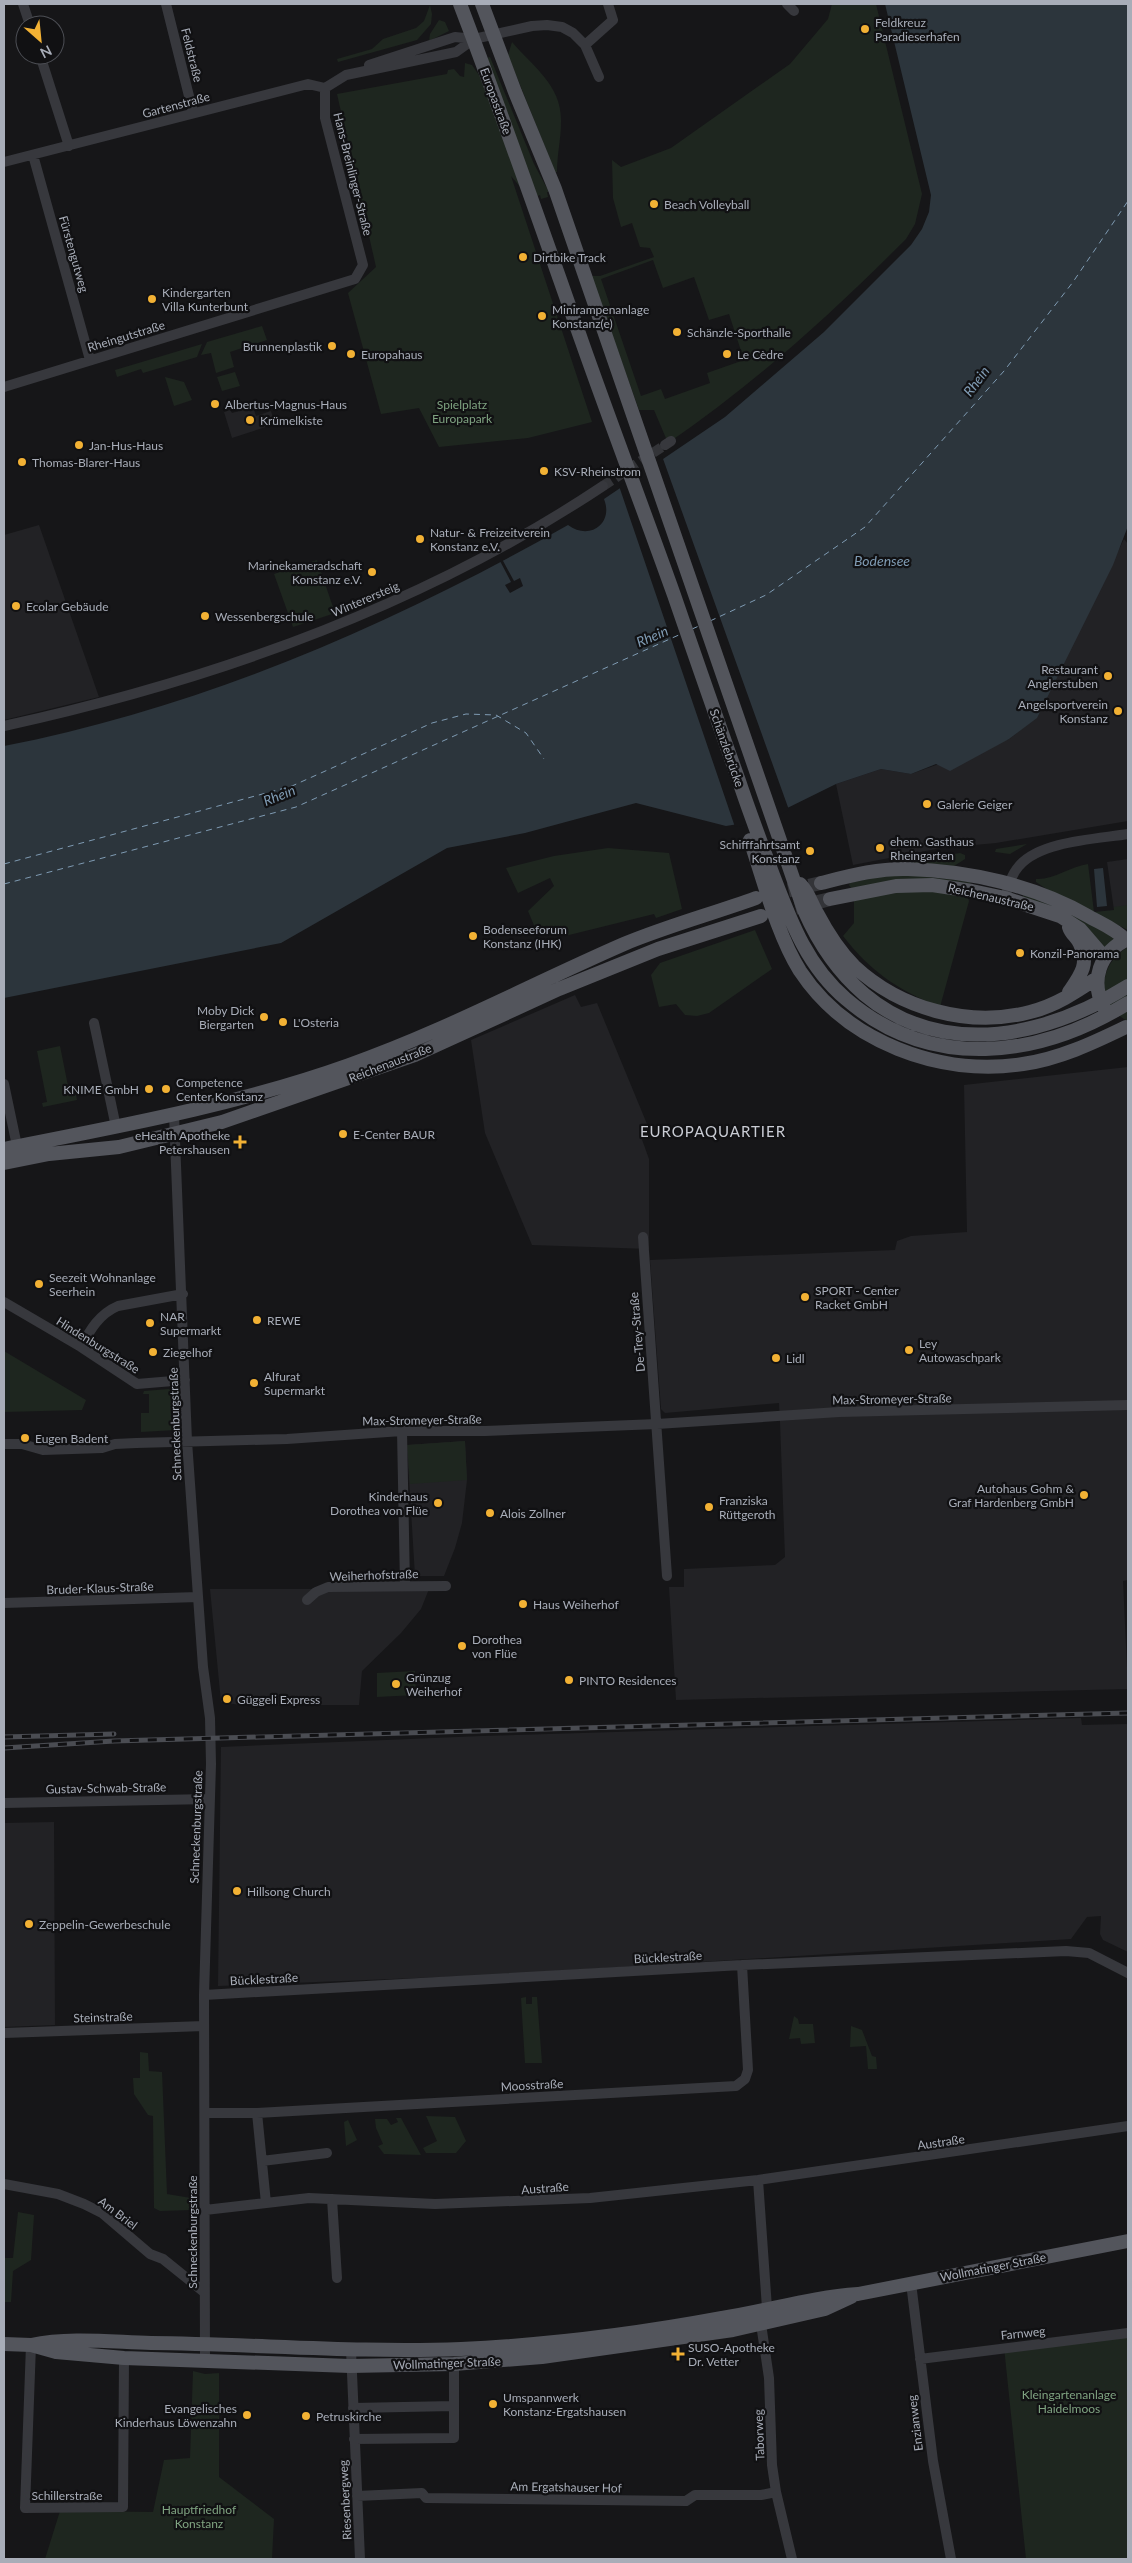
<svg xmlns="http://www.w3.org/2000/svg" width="1132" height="2563" viewBox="0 0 1132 2563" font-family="Lato,sans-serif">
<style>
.built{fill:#222225}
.green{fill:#1e261f;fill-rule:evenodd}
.water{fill:#2c353c}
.pier{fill:#161618}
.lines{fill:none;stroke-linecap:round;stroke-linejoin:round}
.ferry{stroke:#7f9bb3;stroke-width:1;stroke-dasharray:6 5;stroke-linecap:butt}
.minor-tunnel{stroke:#333438;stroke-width:10;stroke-dasharray:10 5;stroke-linecap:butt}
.major-tunnel{stroke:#333438;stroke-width:14;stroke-dasharray:14 7;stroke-linecap:butt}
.minor{stroke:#37383d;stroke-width:10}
.major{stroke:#53555c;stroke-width:14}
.rail-casing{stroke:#4a4c52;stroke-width:5}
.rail{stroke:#111113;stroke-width:3;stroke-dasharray:9;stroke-linecap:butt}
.poi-dot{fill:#f2b134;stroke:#111113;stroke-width:2}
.labels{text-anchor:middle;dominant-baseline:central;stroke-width:4.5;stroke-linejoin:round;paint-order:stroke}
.poi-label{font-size:12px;fill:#a8adb8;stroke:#111113;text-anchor:start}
.street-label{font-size:12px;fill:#a8adb8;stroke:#111113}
.park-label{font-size:12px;fill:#7fa381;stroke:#111113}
.water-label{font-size:14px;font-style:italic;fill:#7f9bb3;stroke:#111113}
.quarter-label{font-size:15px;letter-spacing:1px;fill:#c9ccd4;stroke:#111113}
</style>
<rect width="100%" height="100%" fill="#161618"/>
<path class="built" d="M253 407 256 416 271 411 275 424 232 438 224 412 230 410 232 413Z
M39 525 99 697 4 720V535Z
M1124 539 1128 544V821L996 843 941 848 853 865 836 784 881 769 911 774 1009 739 1036 718Z
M1128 859V908L1114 910 1107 862Z
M575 995 581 1007 597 1003 647 1124V1130L640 1134 649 1159V1249L532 1245 485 1133 471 1040Z
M1128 1067V1580L1123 1581 1128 1689 676 1700 669 1587H684V1569L775 1565 785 1557 780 1422 779 1403 665 1413 661 1409 650 1260 895 1250 897 1241 911 1236 967 1232 964 1085Z
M465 1441 467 1480 462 1523 455 1548 444 1576H415L407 1445Z
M210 1589H429L421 1609 401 1633 362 1671 359 1705H240L221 1702Z
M1081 1718 1082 1725 1128 1724V1952L1103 1940 1100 1934 1101 1916 1087 1917 1071 1939 492 1975 218 1986 221 1747 482 1736Z
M54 1822 55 2025 4 2027V1823Z"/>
<path class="green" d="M832 4H876L922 194 915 224 906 239C831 314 756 383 668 443L654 410H639L591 276H600L654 257 650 248 640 247 632 223 621 227 613 198 612 160 621 167 671 148 790 64 828 19ZM653 260 663 288 694 277 709 320 729 314 744 360 707 373 710 383 665 399 661 389 641 396 601 279Z
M430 5 432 14 431 24 417 40 338 62 337 59 372 49 383 39 416 28 424 21Z
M439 20 445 22 449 31 429 41 430 34Z
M512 42C533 67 562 85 561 122 561 139 557 154 557 172H555L508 55Z
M490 57 534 164 549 192H547L548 197 541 199 540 195 537 196 487 58Z
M465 63 472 65 483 81 521 188 511 176 592 422 528 438 439 447 419 408 381 414 348 293 376 267 337 94 447 74 448 70 454 69 460 76 464 77Z
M262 326 267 340 230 352 234 367 216 373 211 353 201 355 207 342Z
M202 344 197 357 143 373 141 369 117 377 115 370Z
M235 372 240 386 222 391 217 377Z
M165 377 184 382 192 400 174 406Z
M317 560 335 613 293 627 274 574Z
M1027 844 1010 854 995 852 996 849Z
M608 848 669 853 682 909 656 918 654 914 565 936V931L560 927 536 930 528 911 554 886 550 878 518 893 506 868 554 856Z
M960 853 965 855V859L951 868 885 865Z
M1088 864 1094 912 1114 910V907L1128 905V930L1048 890 1036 882V879C1054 880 1069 867 1088 864Z
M886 875H916L971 882 970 885 851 888 849 885 850 883Z
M915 890 967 895 969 901 940 1007C898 990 871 972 843 936L854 923V899Z
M1023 894 1050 902 1119 937 1105 948 1055 908 1023 897Z
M755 930 772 969 709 1013 697 1016 685 1015 676 1004 659 1007 651 975 660 963Z
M1128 947V1021C1094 1005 1098 964 1128 947Z
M60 1046 70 1096 76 1095 77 1100 43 1107 42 1103 47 1102 37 1051Z
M4 1351 86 1400 82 1410 4 1412Z
M169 1389 176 1395V1430L141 1432V1413H149V1394H143L144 1391Z
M465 1441 467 1480 410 1484 407 1445Z
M415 1671 416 1695 377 1697V1673Z
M526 1997V2004H532V1997H537L542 2063H525L521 1998Z
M794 2016 798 2019 799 2024H813L815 2043 801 2044 800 2038 789 2039Z
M851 2026 862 2030 872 2056 876 2057 877 2069H868L866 2046 850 2047Z
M140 2052 148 2053 149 2071 162 2072 167 2194 191 2198 192 2210 160 2211 154 2208 153 2116 148 2115 134 2094 133 2078H140Z
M426 2116 455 2117 466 2141 456 2153H426L423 2148 437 2141Z
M396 2118H401L421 2155 384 2154 378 2146 383 2144 376 2128 375 2119H387L391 2125 398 2122Z
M348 2120 357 2140 346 2146 344 2122Z
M18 2212 34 2215 31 2260 13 2271 11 2302H4V2258H13Z
M1128 2333V2559H1026L1004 2347Z
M193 2371 205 2374 219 2373V2477L274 2519 272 2559H45L60 2511 153 2512 164 2460 190 2458Z"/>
<path class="water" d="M885 4H1128V526L1113 565 1037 718 1009 739 950 771 936 764 911 774 881 769 836 784 763 820 726 826 636 803 525 833 447 848 281 943 4 998V746C203 707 392 625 568 525 589 541 614 524 604 499L725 417 824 332 911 245 922 229 929 212 931 195Z
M1103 868 1107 906 1097 907 1094 869Z"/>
<path class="pier" d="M662 456 789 810 763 823 735 827 619 486Z
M502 559 514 581 520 578 523 586 510 593 505 585 511 582 500 561Z"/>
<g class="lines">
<path class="ferry" d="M710 621 766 595 865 527 1004 371 1073 282 1128 201
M692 629 699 626
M4 864 292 786 432 723 466 714 496 715 526 733 544 759
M4 884 296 807 681 634"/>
<path class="minor-tunnel" d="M603 486 665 445"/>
<path class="major-tunnel" d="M768 895 821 883
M775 913 830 899"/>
<path class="minor" d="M23 4 30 25
M166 4 193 112
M787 4 794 11
M585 45 613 20 608 4
M40 55 69 146
M369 65 455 37 474 39 532 26 547 25 562 27 573 33 585 45 599 77
M33 155 90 360
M4 162 308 84 325 88 346 75 456 52 474 39
M4 387 355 279 363 265 325 118V88
M665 445 671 441
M4 726C214 680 423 606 603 486
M1005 898C1008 887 1011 875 1019 866 1040 841 1097 839 1128 834
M94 1023 116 1127
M4 1084 17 1146
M174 1115 187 1441 203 1667 210 1718 211 1764 204 1995 205 2361
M643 1237 667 1576
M4 1302 81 1347 137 1384 185 1380
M81 1347C90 1330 99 1314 118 1306L183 1294
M402 1431 405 1585
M4 1444H22L43 1450 102 1448 115 1444 136 1443 287 1439 402 1431H485L657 1424 839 1412 1128 1405
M307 1600 316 1592 328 1587 446 1586
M4 1603 198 1597
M4 1803 210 1799
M204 1995 742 1965 1066 1951 1089 1953 1128 1973
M4 2033 204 2026
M205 2113H257L736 2086 745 2079 748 2070 742 1965
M257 2113 266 2203
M262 2161 327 2153
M758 2180 767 2308 761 2324 769 2378 772 2465 776 2492 792 2559
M4 2184 58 2194 84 2204 102 2213 150 2254 163 2259 204 2292
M332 2199 337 2278
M205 2210 309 2198 435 2204 590 2198 758 2180 1128 2126
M911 2283 933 2461 951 2559
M31 2345 25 2508 123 2507 124 2358
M351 2350 360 2559
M920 2359 1128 2333
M353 2408 454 2406
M354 2439 454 2438V2364
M357 2496 422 2493 426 2498 686 2501 695 2495H761L776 2492"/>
<path class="major" d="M460 4C503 116 542 229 582 342 612 427 644 511 674 595 695 656 716 717 738 778 749 811 761 843 773 875 791 922 807 966 846 999 931 1072 1039 1058 1128 1003
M482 4 515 92 555 189 804 910C868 1056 1005 1063 1128 986
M750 840C764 881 777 934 800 971 847 1042 940 1077 1023 1064 1059 1059 1093 1043 1126 1027
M821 883C849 876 878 868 908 869 969 871 1034 885 1088 916 1102 924 1114 928 1126 940
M800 884C809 893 811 903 817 913 827 932 839 951 854 966 900 1009 969 1028 1030 1012 1055 1006 1076 992 1097 978
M830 899 896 886 932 885 972 891 1005 898 1060 916 1080 929 1105 958
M1069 927C1071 934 1077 937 1080 944 1090 964 1080 976 1069 992
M1104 1008C1090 981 1099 952 1128 939
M4 1149C120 1126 237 1105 349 1065 443 1032 532 984 624 944 667 926 712 914 756 898
M4 1163 49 1154 119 1147 222 1122 415 1055 559 989 658 949 761 916
M4 2344 31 2345 56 2352 124 2358 350 2366 454 2364 542 2357 733 2330 825 2309 851 2297
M31 2345C70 2337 111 2342 151 2343 255 2344 358 2353 461 2349 549 2345 636 2334 722 2318 768 2311 811 2297 858 2294L1128 2241"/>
<g class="rail-casing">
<path id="rail" d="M4 1737 114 1734
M4 1748 114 1741 1128 1713"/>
</g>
<use href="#rail" class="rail"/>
</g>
<g class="poi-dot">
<circle cx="865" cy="29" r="5"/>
<circle cx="654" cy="204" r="5"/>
<circle cx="523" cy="257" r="5"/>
<circle cx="152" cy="299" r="5"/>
<circle cx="542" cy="316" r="5"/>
<circle cx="677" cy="332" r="5"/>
<circle cx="332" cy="346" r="5"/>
<circle cx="351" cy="354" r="5"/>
<circle cx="727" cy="354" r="5"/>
<circle cx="215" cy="404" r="5"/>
<circle cx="250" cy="420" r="5"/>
<circle cx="79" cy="445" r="5"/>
<circle cx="22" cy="462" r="5"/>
<circle cx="544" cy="471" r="5"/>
<circle cx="420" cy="539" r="5"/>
<circle cx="372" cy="572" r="5"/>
<circle cx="16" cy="606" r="5"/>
<circle cx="205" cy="616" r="5"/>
<circle cx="1108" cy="676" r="5"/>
<circle cx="1118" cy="711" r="5"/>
<circle cx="927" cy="804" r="5"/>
<circle cx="880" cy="848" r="5"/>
<circle cx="810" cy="851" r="5"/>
<circle cx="473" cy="936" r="5"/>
<circle cx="1020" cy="953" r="5"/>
<circle cx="264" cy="1017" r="5"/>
<circle cx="283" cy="1022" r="5"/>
<circle cx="149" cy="1089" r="5"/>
<circle cx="166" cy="1089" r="5"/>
<circle cx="343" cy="1134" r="5"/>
<path d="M237.5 1134.5h5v5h5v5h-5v5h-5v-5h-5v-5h5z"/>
<circle cx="39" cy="1284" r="5"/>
<circle cx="805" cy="1297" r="5"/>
<circle cx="257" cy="1320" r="5"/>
<circle cx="150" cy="1323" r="5"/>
<circle cx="909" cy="1350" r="5"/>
<circle cx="153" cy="1352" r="5"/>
<circle cx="776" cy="1358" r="5"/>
<circle cx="254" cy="1383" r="5"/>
<circle cx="25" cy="1438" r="5"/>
<circle cx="1084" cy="1495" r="5"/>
<circle cx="438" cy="1503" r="5"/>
<circle cx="709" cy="1507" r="5"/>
<circle cx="490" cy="1513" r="5"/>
<circle cx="523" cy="1604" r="5"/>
<circle cx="462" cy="1646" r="5"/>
<circle cx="569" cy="1680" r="5"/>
<circle cx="396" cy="1684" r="5"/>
<circle cx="227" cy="1699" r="5"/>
<circle cx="237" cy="1891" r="5"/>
<circle cx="29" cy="1924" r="5"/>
<path d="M675.5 2346.5h5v5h5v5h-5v5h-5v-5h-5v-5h5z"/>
<circle cx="493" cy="2404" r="5"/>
<circle cx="247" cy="2415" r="5"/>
<circle cx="306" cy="2416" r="5"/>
</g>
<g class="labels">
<g class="poi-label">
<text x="875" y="22">Feldkreuz<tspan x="875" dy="14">Paradieserhafen</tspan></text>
<text x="664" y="204">Beach Volleyball</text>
<text x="533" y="257">Dirtbike Track</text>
<text x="162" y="292">Kindergarten<tspan x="162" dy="14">Villa Kunterbunt</tspan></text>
<text x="552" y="309">Minirampenanlage<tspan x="552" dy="14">Konstanz(e)</tspan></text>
<text x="687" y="332">Schänzle-Sporthalle</text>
<text x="322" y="346" text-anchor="end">Brunnenplastik</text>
<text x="361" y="354">Europahaus</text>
<text x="737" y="354">Le Cèdre</text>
<text x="225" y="404">Albertus-Magnus-Haus</text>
<text x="260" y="420">Krümelkiste</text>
<text x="89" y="445">Jan-Hus-Haus</text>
<text x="32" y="462">Thomas-Blarer-Haus</text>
<text x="554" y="471">KSV-Rheinstrom</text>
<text x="430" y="532">Natur- &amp; Freizeitverein<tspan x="430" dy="14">Konstanz e.V.</tspan></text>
<text x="362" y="565" text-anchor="end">Marinekameradschaft<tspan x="362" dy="14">Konstanz e.V.</tspan></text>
<text x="26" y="606">Ecolar Gebäude</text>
<text x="215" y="616">Wessenbergschule</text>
<text x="1098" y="669" text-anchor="end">Restaurant<tspan x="1098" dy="14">Anglerstuben</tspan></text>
<text x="1108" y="704" text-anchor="end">Angelsportverein<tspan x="1108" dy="14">Konstanz</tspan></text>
<text x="937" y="804">Galerie Geiger</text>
<text x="890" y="841">ehem. Gasthaus<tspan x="890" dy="14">Rheingarten</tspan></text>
<text x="800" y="844" text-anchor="end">Schifffahrtsamt<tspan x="800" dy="14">Konstanz</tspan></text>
<text x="483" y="929">Bodenseeforum<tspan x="483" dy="14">Konstanz (IHK)</tspan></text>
<text x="1030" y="953">Konzil-Panorama</text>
<text x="254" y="1010" text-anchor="end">Moby Dick<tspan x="254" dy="14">Biergarten</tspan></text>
<text x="293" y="1022">L'Osteria</text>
<text x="176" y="1082">Competence<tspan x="176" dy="14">Center Konstanz</tspan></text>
<text x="139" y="1089" text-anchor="end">KNIME GmbH</text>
<text x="353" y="1134">E-Center BAUR</text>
<text x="230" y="1135" text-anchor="end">eHealth Apotheke<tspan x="230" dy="14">Petershausen</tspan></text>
<text x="49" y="1277">Seezeit Wohnanlage<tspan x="49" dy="14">Seerhein</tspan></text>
<text x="815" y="1290">SPORT - Center<tspan x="815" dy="14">Racket GmbH</tspan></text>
<text x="160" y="1316">NAR<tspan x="160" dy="14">Supermarkt</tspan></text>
<text x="267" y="1320">REWE</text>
<text x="919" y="1343">Ley<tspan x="919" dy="14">Autowaschpark</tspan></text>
<text x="163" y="1352">Ziegelhof</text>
<text x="786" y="1358">Lidl</text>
<text x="264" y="1376">Alfurat<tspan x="264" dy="14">Supermarkt</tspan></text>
<text x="35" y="1438">Eugen Badent</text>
<text x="1074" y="1488" text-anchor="end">Autohaus Gohm &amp;<tspan x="1074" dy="14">Graf Hardenberg GmbH</tspan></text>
<text x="428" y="1496" text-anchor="end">Kinderhaus<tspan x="428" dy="14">Dorothea von Flüe</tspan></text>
<text x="719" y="1500">Franziska<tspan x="719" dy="14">Rüttgeroth</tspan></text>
<text x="500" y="1513">Alois Zollner</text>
<text x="533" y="1604">Haus Weiherhof</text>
<text x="472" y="1639">Dorothea<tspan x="472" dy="14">von Flüe</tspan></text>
<text x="406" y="1677">Grünzug<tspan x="406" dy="14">Weiherhof</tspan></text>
<text x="579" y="1680">PINTO Residences</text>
<text x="237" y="1699">Güggeli Express</text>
<text x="247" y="1891">Hillsong Church</text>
<text x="39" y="1924">Zeppelin-Gewerbeschule</text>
<text x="688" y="2347">SUSO-Apotheke<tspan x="688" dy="14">Dr. Vetter</tspan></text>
<text x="503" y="2397">Umspannwerk<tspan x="503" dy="14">Konstanz-Ergatshausen</tspan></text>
<text x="237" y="2408" text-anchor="end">Evangelisches<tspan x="237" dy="14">Kinderhaus Löwenzahn</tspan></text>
<text x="316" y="2416">Petruskirche</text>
</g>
<g class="street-label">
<text transform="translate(192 55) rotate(76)">Feldstraße</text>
<text transform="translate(496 101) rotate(70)">Europastraße</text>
<text transform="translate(176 105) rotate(-15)">Gartenstraße</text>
<text transform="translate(353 174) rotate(76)">Hans-Breinlinger-Straße</text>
<text transform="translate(74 254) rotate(74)">Fürstengutweg</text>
<text transform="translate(126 336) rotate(-17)">Rheingutstraße</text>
<text transform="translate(365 599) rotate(-23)">Winterersteig</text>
<text transform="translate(727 748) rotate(71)">Schänzlebrücke</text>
<text transform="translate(991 897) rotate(13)">Reichenaustraße</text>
<text transform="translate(390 1063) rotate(-21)">Reichenaustraße</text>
<text transform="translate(637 1332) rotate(-95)">De-Trey-Straße</text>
<text transform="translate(98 1345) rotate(32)">Hindenburgstraße</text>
<text transform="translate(892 1399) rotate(-1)">Max-Stromeyer-Straße</text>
<text transform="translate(422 1420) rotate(-1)">Max-Stromeyer-Straße</text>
<text transform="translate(175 1424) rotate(-92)">Schneckenburgstraße</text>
<text transform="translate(374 1575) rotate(-2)">Weiherhofstraße</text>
<text transform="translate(100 1588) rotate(-2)">Bruder-Klaus-Straße</text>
<text transform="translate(106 1788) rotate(-1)">Gustav-Schwab-Straße</text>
<text transform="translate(196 1827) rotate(-88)">Schneckenburgstraße</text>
<text transform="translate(668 1957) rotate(-3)">Bücklestraße</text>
<text transform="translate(264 1979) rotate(-3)">Bücklestraße</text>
<text transform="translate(103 2017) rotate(-2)">Steinstraße</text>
<text transform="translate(532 2085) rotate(-3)">Moosstraße</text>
<text transform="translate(941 2142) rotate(-8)">Austraße</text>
<text transform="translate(545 2188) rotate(-4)">Austraße</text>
<text transform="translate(118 2213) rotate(37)">Am Briel</text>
<text transform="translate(192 2232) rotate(-90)">Schneckenburgstraße</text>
<text transform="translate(993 2267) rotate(-11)">Wollmatinger Straße</text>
<text transform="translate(1023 2333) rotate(-6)">Farnweg</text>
<text transform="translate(447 2363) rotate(-2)">Wollmatinger Straße</text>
<text transform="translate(915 2423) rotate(-97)">Enzianweg</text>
<text transform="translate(759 2435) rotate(-92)">Taborweg</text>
<text transform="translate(566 2487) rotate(1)">Am Ergatshauser Hof</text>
<text x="67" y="2495">Schillerstraße</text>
<text transform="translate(345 2500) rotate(-93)">Riesenbergweg</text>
</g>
<g class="park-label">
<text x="462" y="404">Spielplatz<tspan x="462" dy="14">Europapark</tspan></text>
<text x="1069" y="2394">Kleingartenanlage<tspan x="1069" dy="14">Haidelmoos</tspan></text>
<text x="199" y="2509">Hauptfriedhof<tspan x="199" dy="14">Konstanz</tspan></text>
</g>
<g class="water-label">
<text transform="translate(976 381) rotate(-53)">Rhein</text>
<text x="882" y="560">Bodensee</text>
<text transform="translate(652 636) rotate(-23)">Rhein</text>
<text transform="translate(279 795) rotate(-22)">Rhein</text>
</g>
<g class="quarter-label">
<text x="713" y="1131">EUROPAQUARTIER</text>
</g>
</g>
<rect width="1132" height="2563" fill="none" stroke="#a8adb8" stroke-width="10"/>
<g transform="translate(40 40) rotate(153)"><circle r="24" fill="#111113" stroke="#4d4f55"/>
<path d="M0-4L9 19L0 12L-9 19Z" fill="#f2b134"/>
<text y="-8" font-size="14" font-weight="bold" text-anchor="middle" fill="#a8adb8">N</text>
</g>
</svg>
